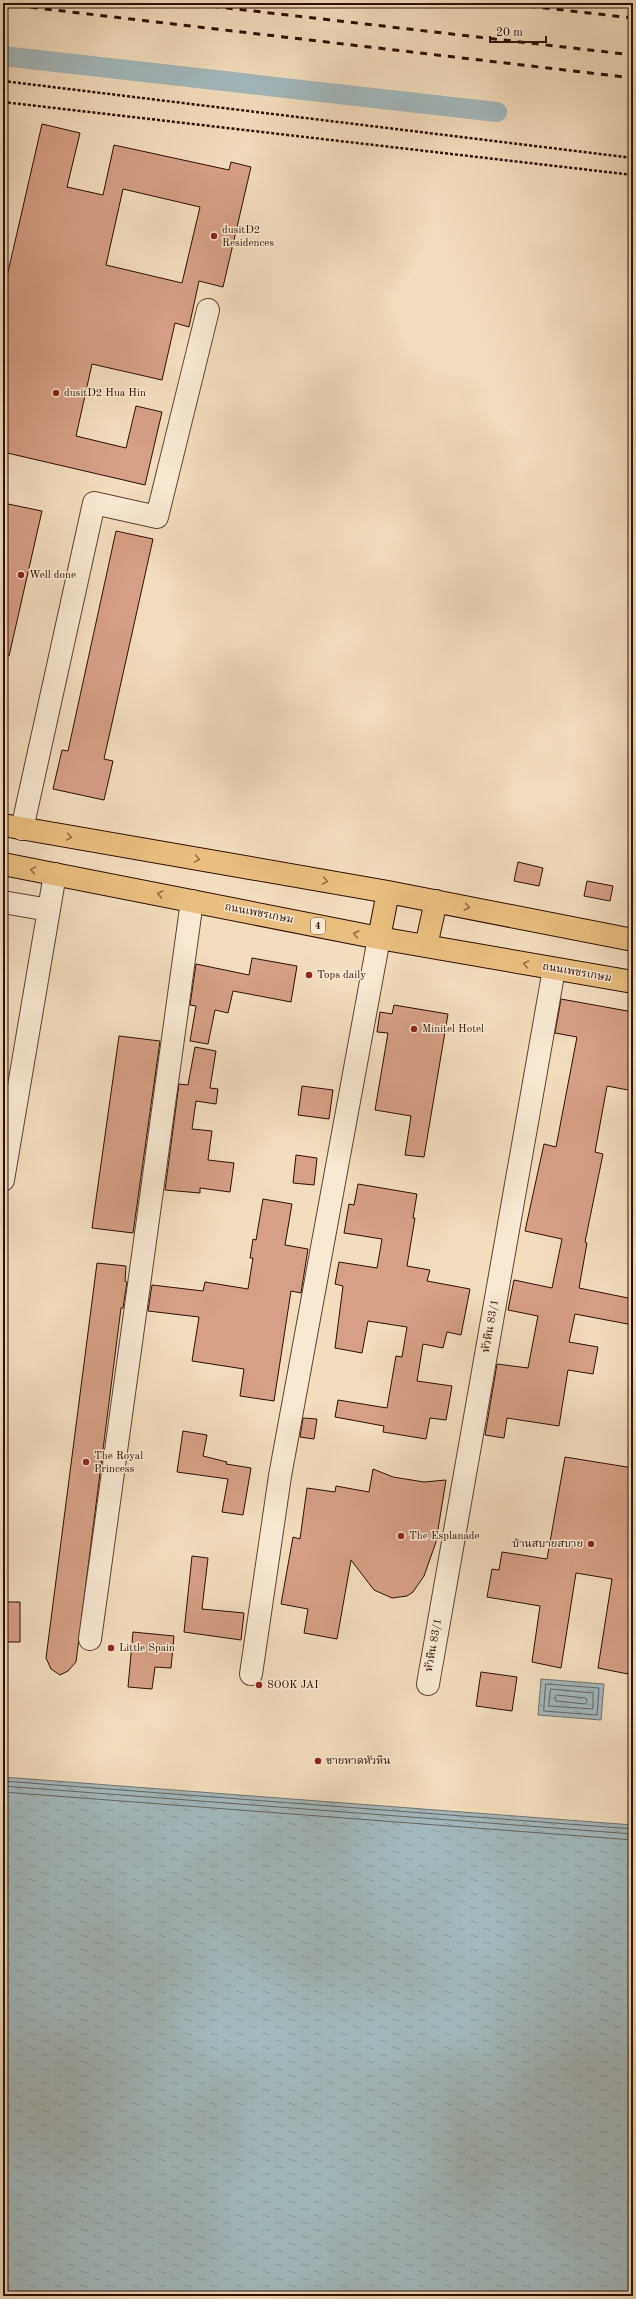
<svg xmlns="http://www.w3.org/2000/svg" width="636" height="2299" viewBox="0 0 636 2299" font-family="'Old Standard TT','Noto Serif Thai',serif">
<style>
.water{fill:url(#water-ripples);stroke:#737473}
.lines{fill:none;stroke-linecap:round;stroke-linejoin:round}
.shore{stroke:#686460;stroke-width:1}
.canal{stroke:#a2b8bd;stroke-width:20}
.building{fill:#d79f84;stroke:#2d0f03;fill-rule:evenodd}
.minor-casing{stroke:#5e4231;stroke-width:24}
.major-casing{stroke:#2d0f03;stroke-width:24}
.path{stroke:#2d0f03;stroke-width:2.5;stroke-dasharray:3 2;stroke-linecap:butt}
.minor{stroke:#f7e9d3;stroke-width:22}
.major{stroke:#e9be7e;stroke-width:22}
.rail{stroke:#2d0f03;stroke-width:3;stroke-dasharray:7 7;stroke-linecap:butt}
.oneway{stroke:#946f47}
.poi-dot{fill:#8f2418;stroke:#f7e9d3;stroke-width:1.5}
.labels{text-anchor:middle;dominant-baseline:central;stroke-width:3;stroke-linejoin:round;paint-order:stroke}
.shield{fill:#f7e9d3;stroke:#6a5041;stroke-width:1}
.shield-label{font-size:10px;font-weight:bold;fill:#2d0f03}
.poi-label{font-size:11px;fill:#2d0f03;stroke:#f7e9d3;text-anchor:start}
.street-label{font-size:11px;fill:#2d0f03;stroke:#f7e9d3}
</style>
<defs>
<pattern id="water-ripples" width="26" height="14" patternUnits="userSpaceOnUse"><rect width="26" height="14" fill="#a2b8bd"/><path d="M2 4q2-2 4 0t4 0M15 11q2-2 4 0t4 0" fill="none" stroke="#8c9da1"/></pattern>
</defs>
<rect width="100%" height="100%" fill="#f2ddbc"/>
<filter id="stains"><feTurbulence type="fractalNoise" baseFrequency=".005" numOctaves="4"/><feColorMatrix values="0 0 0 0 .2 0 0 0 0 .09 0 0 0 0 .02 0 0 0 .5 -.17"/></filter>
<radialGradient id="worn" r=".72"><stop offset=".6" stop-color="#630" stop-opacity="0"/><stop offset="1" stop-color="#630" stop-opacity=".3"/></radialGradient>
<path class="water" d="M541 1679 604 1684 601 1720 538 1715Z
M3 1777 633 1825V2296H3Z"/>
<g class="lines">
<path class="shore" d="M546 1684 599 1688 597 1715 544 1711Z
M551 1689 593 1693V1709L549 1706Z
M557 1695 586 1698 587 1702 585 1704 556 1701 555 1697Z
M3 1781 633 1829
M3 1786 633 1834
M3 1792 633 1840"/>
<path class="canal" d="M3 56 497 112"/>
</g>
<path class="building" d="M42 124 80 133 67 187 103 195 114 145 229 170 231 162 251 167 223 287 199 281 189 327 175 323 162 380 92 364 76 436 126 448 136 406 162 412 145 485 3 452V294ZM123 189 200 207 182 283 106 265Z
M3 503 42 511 9 656 3 655Z
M116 531 153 539 104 759 113 761 104 800 53 789 62 750 68 751Z
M518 862 543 868 539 886 514 881Z
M587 881 613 886 610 901 584 896Z
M252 958 297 966 291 1002 233 991 228 1013 215 1010 208 1044 190 1041 196 1006 190 1005 196 964 249 975Z
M561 999 633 1012V1091L607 1086 595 1152 603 1154 585 1242 587 1243 579 1288 633 1299V1325L575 1314 569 1342 598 1347 593 1374 568 1370 559 1426 507 1418 504 1438 485 1435 497 1364 528 1368 538 1316 508 1310 514 1280 552 1288 562 1239 525 1231 544 1144 556 1147 577 1037 555 1033Z
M394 1005 448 1014 424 1157 405 1155 411 1116 375 1110 388 1033 377 1032 380 1012 392 1014Z
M119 1036 160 1041 133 1233 92 1228Z
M195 1047 216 1051 210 1088 218 1089 216 1104 196 1101 192 1129 212 1131 208 1160 234 1163 230 1192 200 1188V1193L165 1190 179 1084 188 1085Z
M302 1086 333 1090 329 1119 298 1115Z
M296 1155 317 1158 314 1185 293 1183Z
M358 1184 417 1194 413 1218H415L407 1266 430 1270 427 1281 470 1289 461 1335 447 1332 443 1348 423 1344 417 1381 452 1386 446 1420 430 1418 426 1439 383 1432 384 1426 335 1417 338 1400 387 1408 396 1356 402 1357 407 1327 368 1321 362 1353 335 1348 343 1286 335 1284 339 1262 377 1268 382 1239 344 1233 349 1204 354 1205Z
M263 1199 292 1204 285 1245 308 1249 301 1293 291 1291 274 1401 240 1396 244 1369 192 1361 199 1317 148 1311 152 1285 203 1291 205 1282 248 1289 253 1258H250L253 1239 256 1240Z
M97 1263 126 1266 125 1281 127 1282 123 1308H121L76 1662 68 1671 60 1675 51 1669 46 1658Z
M303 1418 317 1419 314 1439 300 1437Z
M183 1431 207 1435 203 1456 227 1462 226 1464 251 1468 243 1515 222 1512 228 1479 177 1472Z
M565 1457 633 1468V1636L628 1674 598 1668 612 1579 576 1573 561 1668 532 1662 540 1606 487 1597 492 1569 499 1570 502 1552 547 1559Z
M373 1469 393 1477 424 1482 446 1480 436 1542 424 1576 413 1592 407 1596 392 1598 374 1590 351 1560 337 1639 304 1633 308 1609 281 1604 293 1537 300 1539 307 1488 335 1492 336 1486 369 1492Z
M192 1556 208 1558 202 1609 244 1613 241 1640 184 1632Z
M3 1602H20V1642H3Z
M133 1632 174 1636 171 1668 155 1667 152 1689 128 1687Z
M481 1672 517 1677 512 1711 476 1706Z"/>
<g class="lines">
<g class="minor-casing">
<path id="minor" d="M22 829 94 503 157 517 208 310
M3 902 49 910
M3 1180 55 874
M90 1639 192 901
M251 1674 280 1476 379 938
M428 1684 554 969"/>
</g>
<g class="major-casing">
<path id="major" d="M3 825 388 892 633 940
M3 864 379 938 633 982
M379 938 388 892
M426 946 436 901"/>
</g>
<path class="path" d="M3 81 633 158
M3 102 633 175"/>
<use href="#minor" class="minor"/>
<use href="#major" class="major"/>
<path class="rail" d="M184 3 633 55
M501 3 633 18
M3 4 633 78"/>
</g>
<defs><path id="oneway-chevron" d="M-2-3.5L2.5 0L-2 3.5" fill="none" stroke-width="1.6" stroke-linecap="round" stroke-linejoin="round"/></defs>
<g class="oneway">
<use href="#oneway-chevron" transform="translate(69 837) rotate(10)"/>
<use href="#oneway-chevron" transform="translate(197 859) rotate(10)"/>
<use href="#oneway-chevron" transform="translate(33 870) rotate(-170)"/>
<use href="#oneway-chevron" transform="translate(325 881) rotate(10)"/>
<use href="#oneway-chevron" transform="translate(160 894) rotate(-169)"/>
<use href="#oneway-chevron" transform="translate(467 907) rotate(11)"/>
<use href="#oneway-chevron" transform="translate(356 934) rotate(-169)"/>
<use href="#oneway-chevron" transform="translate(526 964) rotate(-170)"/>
</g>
<g class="poi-dot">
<circle cx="214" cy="236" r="4"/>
<circle cx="56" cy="393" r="4"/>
<circle cx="21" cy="575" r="4"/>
<circle cx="309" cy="975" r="4"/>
<circle cx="414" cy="1029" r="4"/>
<circle cx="86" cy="1462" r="4"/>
<circle cx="401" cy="1536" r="4"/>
<circle cx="591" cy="1544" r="4"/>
<circle cx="111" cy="1648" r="4"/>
<circle cx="259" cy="1685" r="4"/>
<circle cx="318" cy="1761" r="4"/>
</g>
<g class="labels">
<rect class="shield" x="311" y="918" width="14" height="16" rx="3"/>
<g class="shield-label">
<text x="318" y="926">4</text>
</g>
<g class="poi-label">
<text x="222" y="230">dusitD2<tspan x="222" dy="13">Residences</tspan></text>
<text x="64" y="393">dusitD2 Hua Hin</text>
<text x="29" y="575">Well done</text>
<text x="317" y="975">Tops daily</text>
<text x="422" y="1029">Minitel Hotel</text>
<text x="94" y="1456">The Royal<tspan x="94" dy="13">Princess</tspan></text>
<text x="409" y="1536">The Esplanade</text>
<text x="583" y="1544" text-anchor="end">บ้านสบายสบาย</text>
<text x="119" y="1648">Little Spain</text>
<text x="267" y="1685">SOOK JAI</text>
<text x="326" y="1761">ชายหาดหัวหิน</text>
</g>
<g class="street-label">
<text transform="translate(259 914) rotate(11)">ถนนเพชรเกษม</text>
<text transform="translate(577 973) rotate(10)">ถนนเพชรเกษม</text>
<text transform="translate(491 1326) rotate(-80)">หัวหิน 83/1</text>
<text transform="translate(434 1645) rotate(-80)">หัวหิน 83/1</text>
</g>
</g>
<rect width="636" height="2299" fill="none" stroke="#f2ddbc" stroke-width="16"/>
<rect x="4" y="4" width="628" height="2291" fill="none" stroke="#2d0f03" stroke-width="2"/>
<rect x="8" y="8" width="620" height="2283" fill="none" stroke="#2d0f03"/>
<path d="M490 36v6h56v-6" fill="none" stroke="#2d0f03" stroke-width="2"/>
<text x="496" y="36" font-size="12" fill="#2d0f03" stroke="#f7e9d3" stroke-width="3" paint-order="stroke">20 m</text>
<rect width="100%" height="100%" filter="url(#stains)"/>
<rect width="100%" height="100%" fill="url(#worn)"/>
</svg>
